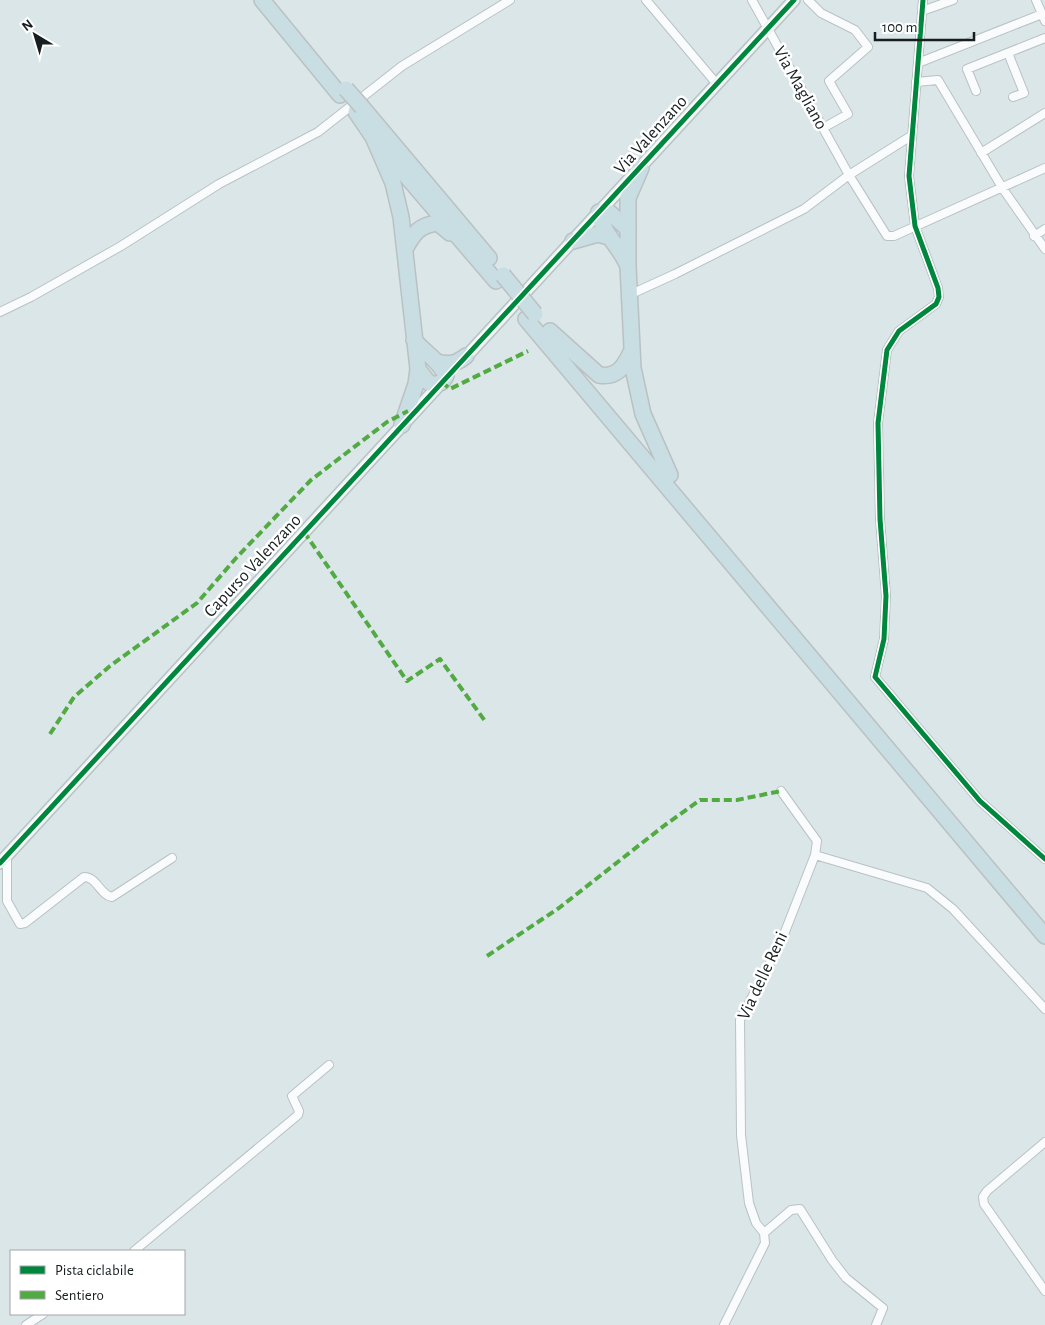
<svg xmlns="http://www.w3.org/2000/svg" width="1045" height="1325" viewBox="0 0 1045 1325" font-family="'Alegreya Sans',sans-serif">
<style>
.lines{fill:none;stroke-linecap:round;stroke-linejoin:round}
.street-casing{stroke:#b9c2c3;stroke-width:10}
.secondary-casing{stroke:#b9c2c3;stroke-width:14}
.highway-casing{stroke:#bbc1c2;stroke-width:18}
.street{stroke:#fafbfc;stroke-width:8}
.secondary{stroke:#ebf3f4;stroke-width:11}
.highway{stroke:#c8dee3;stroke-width:15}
.highway-bridge-casing{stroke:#bbc1c2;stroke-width:18;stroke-linecap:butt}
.highway-bridge{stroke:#c8dee3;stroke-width:15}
.quiet{stroke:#52aa43;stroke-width:4;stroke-dasharray:8 4;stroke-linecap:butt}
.cycleway-casing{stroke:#fff;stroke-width:8}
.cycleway{stroke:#00873e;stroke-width:5}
.labels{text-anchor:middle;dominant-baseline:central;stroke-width:5;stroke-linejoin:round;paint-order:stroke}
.street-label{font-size:18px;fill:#171e20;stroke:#fff}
</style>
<rect width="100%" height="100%" fill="#dbe6e8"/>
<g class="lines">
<g class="street-casing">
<path id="street" d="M646 0 716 83
M752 0 849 175 887 236H894L1045 168
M808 0 821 13 855 30 868 47 829 81 848 114 823 128
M923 0 909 176 915 226 938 288 939 297 936 304 899 331 887 350 878 423 880 519 886 596 884 639 875 677 980 801 1045 859
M1036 0 1045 21
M922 11 953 0
M1008 53 1024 93 1013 97
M918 63 1042 14
M916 82 938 80 1003 189 1045 249
M976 91 967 69 1045 38
M981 153 1045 113
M1034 236 1045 229
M629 295 675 274 804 209 849 175 911 136
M0 312 31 297 121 246 219 184 318 132 402 66 510 0
M7 855V901L20 924 25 923 84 877C97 877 100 895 112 897L172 858
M815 855 927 888 953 909 1045 1009
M1045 1142 987 1191 983 1197 984 1204 1045 1291
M764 1233 756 1223 749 1203 741 1135 740 1020 781 942 815 855 817 841 781 791
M134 1251 298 1115 299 1111 292 1096 329 1065
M26 1325 43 1314
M724 1325 765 1243 764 1233 791 1210 800 1209 832 1260 846 1278 883 1308 876 1325"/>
</g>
<g class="secondary-casing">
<path id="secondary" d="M462 361 794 0
M0 863 442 382"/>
</g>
<g class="highway-casing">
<path id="highway" d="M262 0 340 95
M362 107 489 258
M356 112 373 137 496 281
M373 137 393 183 401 217 418 369 416 384 402 425
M641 168 628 198V266L633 368 643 414 670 475
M573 241 598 234 609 237
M405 249C414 233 419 225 438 223L450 233
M627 264C619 246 602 233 599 212L610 213 628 229
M526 319 1045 936
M550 331 599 375C617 378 624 367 631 352
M414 340C424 352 440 361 446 376L442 382 434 385 428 382 418 369
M437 362C449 365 456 364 466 356"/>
</g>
<use href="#street" class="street"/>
<use href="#secondary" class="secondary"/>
<use href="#highway" class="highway"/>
<g class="highway-bridge-casing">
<path id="highway-bridge" d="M346 89 362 107
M503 275 535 314"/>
</g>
<use href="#highway-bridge" class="highway-bridge"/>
<path class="quiet" d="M442 382 450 389 528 351
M304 532 407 681 440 659 485 721
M50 734 74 697 110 666 197 603 237 557 311 480 387 422 408 411
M487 956 559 908 665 825 700 800H737L781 791"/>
<g class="cycleway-casing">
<path id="cycleway" d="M923 0 909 176 915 226 938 288 939 297 936 304 899 331 887 350 878 423 880 519 886 596 884 639 875 677 980 801 1045 859
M0 863 794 0"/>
</g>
<use href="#cycleway" class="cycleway"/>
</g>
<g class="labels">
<g class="street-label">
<text transform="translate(800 88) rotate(61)">Via Magliano</text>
<text transform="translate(651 135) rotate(-48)">Via Valenzano</text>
<text transform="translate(253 566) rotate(-47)">Capurso Valenzano</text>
<text transform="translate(763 976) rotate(-65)">Via delle Reni</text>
</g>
</g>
<rect x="10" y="1250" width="175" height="65" fill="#ffffff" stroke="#a2a5a6"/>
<rect x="20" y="1266" width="25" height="8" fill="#00873e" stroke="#a2a5a6"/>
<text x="55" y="1275" font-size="15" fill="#171e20">Pista ciclabile</text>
<rect x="20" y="1291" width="25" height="8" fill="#52aa43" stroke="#a2a5a6"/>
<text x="55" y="1300" font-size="15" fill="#171e20">Sentiero</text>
<g transform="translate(35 35) rotate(322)" stroke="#ffffff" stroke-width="4" paint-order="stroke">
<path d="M0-4L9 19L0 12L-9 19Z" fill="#171e20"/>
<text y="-8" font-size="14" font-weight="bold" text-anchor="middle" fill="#171e20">N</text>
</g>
<path d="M875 32v8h99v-8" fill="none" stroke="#171e20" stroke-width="2.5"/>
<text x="882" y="32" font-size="15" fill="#171e20" stroke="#ffffff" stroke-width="4" paint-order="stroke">100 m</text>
</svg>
